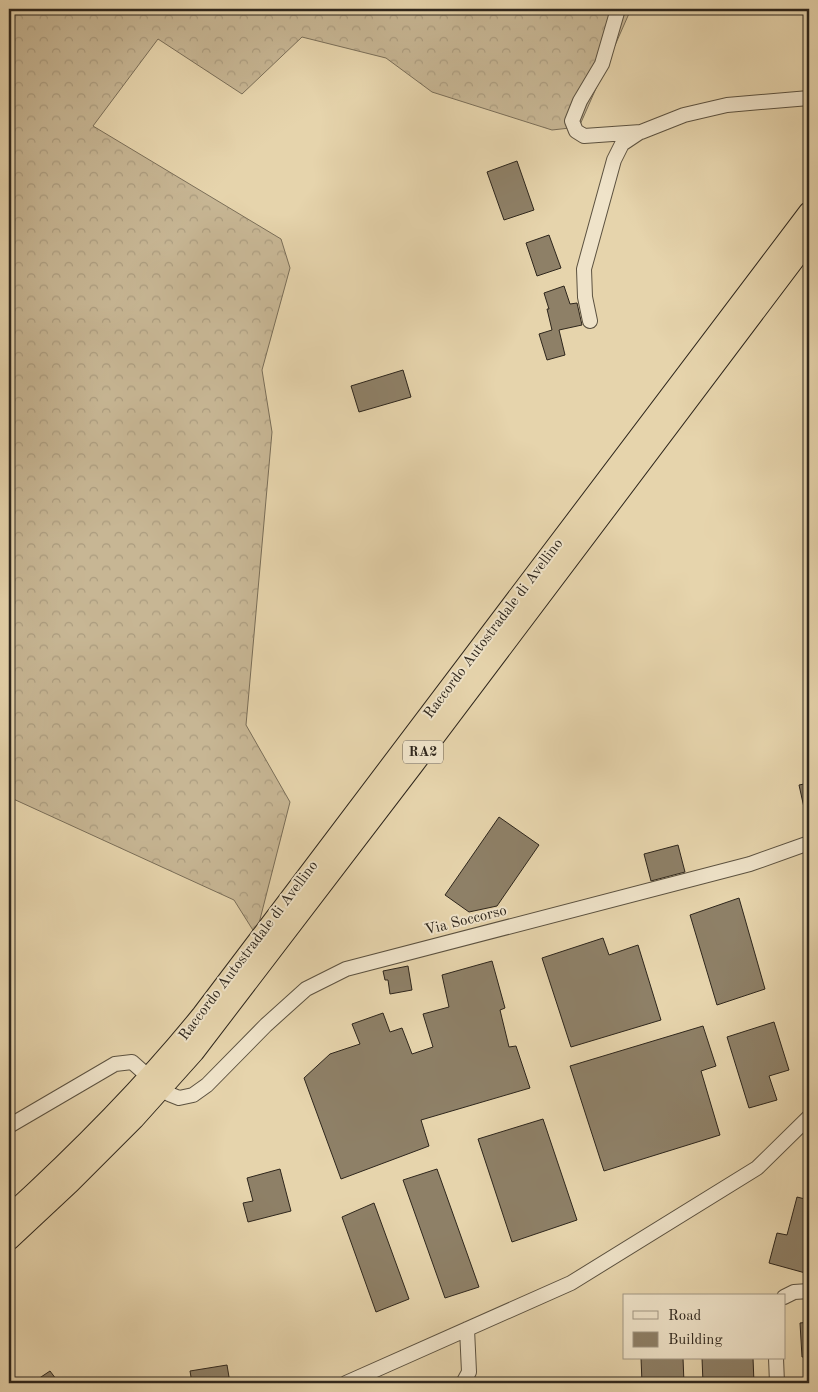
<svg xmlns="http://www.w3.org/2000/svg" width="818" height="1392" viewBox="0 0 818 1392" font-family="'Old Standard TT',serif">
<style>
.forest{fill:url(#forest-crowns);stroke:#7a6e58}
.building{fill:#8e8067;stroke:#2e261c}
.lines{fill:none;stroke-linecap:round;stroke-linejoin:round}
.minor-casing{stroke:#5c5240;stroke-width:16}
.highway-casing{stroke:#2e261c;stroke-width:22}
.minor{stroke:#efe3c9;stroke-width:14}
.highway{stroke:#e6d4ac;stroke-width:20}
.labels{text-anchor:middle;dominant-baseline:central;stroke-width:4;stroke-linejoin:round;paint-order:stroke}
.shield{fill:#efe3c9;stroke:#685f50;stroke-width:1}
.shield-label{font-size:14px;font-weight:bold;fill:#2e261c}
.street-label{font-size:15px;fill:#2e261c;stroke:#efe3c9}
</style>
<defs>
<pattern id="forest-crowns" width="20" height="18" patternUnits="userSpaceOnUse" patternTransform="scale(1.25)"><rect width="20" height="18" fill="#c7b694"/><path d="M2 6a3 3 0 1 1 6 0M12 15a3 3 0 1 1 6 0" fill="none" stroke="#ab9c7f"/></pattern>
</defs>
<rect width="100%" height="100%" fill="#e6d4ac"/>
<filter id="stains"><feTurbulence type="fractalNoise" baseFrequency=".004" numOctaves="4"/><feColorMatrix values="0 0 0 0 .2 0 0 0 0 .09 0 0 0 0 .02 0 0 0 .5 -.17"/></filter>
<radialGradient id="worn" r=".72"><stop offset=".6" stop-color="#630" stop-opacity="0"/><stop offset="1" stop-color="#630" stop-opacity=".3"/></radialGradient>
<path class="forest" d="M9 9H631L579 127 552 130 432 92 386 58 302 37 242 94 158 39 93 126 281 239 290 268 262 370 272 432 246 725 290 802 256 935 234 900 9 797Z"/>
<path class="building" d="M517 161 534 210 504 220 487 172Z
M549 235 561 268 537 276 526 243Z
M564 286 570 304 577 303 582 325 559 330 565 355 547 360 539 334 552 330 547 309H549L544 293Z
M403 370 411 397 359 412 351 386Z
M809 783V811L805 812 799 785Z
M499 817 539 845 497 906 469 912 445 895Z
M678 845 685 872 651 881 644 854Z
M739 898 765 989 717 1005 690 915Z
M603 938 609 955 638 945 661 1020 571 1047 542 958Z
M492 961 505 1008 500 1010 509 1047 516 1046 530 1088 421 1120 429 1146 341 1179 304 1078 330 1054 360 1044 352 1024 383 1013 390 1032 402 1028 412 1054 433 1047 423 1014 449 1007 442 975Z
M408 966 412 990 390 994 388 980H385L383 971Z
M774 1022 789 1070 769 1076 777 1100 749 1108 727 1037Z
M703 1026 716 1066 701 1071 720 1135 604 1171 570 1066Z
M543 1119 577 1220 512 1242 478 1139Z
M280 1169 291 1211 248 1222 243 1203 253 1201 247 1178Z
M437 1169 479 1287 445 1298 403 1180Z
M797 1197 809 1200V1229L805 1246 809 1248V1274L769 1263 777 1233 787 1235Z
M374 1203 409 1299 376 1312 342 1217Z
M809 1322V1357H802L800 1323Z
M641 1358H683L684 1383H642Z
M702 1358H753L754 1383H703Z
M227 1365 230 1383H192L190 1371Z
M50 1371 59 1383H32Z"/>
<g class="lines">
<g class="minor-casing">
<path id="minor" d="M618 9 602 64 580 101 572 121 576 131 584 136 641 132 684 115 727 105 809 98
M590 321 585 297 584 269 614 160 622 144 640 132
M169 1094 179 1098 193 1095 207 1085 266 1025 306 989 346 969 750 864 809 843
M9 1126 115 1064 132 1062 141 1070
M784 1297 794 1292 809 1291
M776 1358 777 1383
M346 1383 571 1283 757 1168 809 1117
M463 1383 469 1372 467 1329"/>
</g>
<g class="highway-casing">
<path id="highway" d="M9 1216C78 1153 143 1088 202 1015L809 212
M9 1240 70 1183 134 1119 194 1052 414 764 809 240"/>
</g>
<use href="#minor" class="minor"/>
<use href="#highway" class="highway"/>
</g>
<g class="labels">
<rect class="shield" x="403" y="740.5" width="40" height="23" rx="4"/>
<g class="shield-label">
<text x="423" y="752">RA2</text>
</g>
<g class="street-label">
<text transform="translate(494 629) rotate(-53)">Raccordo Autostradale di Avellino</text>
<text transform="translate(466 921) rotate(-14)">Via Soccorso</text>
<text transform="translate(249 951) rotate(-53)">Raccordo Autostradale di Avellino</text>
</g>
</g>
<rect width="818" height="1392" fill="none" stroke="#e6d4ac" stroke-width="30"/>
<rect x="10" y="10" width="798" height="1372" fill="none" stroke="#2e261c" stroke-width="2.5"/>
<rect x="15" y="15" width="788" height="1362" fill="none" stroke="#2e261c"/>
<rect x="623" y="1294" width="162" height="65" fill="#efe3c9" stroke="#a29784"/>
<rect x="633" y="1311" width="25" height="8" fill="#efe3c9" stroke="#a29784"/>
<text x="668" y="1320" font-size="15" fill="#2e261c">Road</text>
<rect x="633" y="1332" width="25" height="15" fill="#8e8067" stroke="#a29784"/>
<text x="668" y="1344" font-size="15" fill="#2e261c">Building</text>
<rect width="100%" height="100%" filter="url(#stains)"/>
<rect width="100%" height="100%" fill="url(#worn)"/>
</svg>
